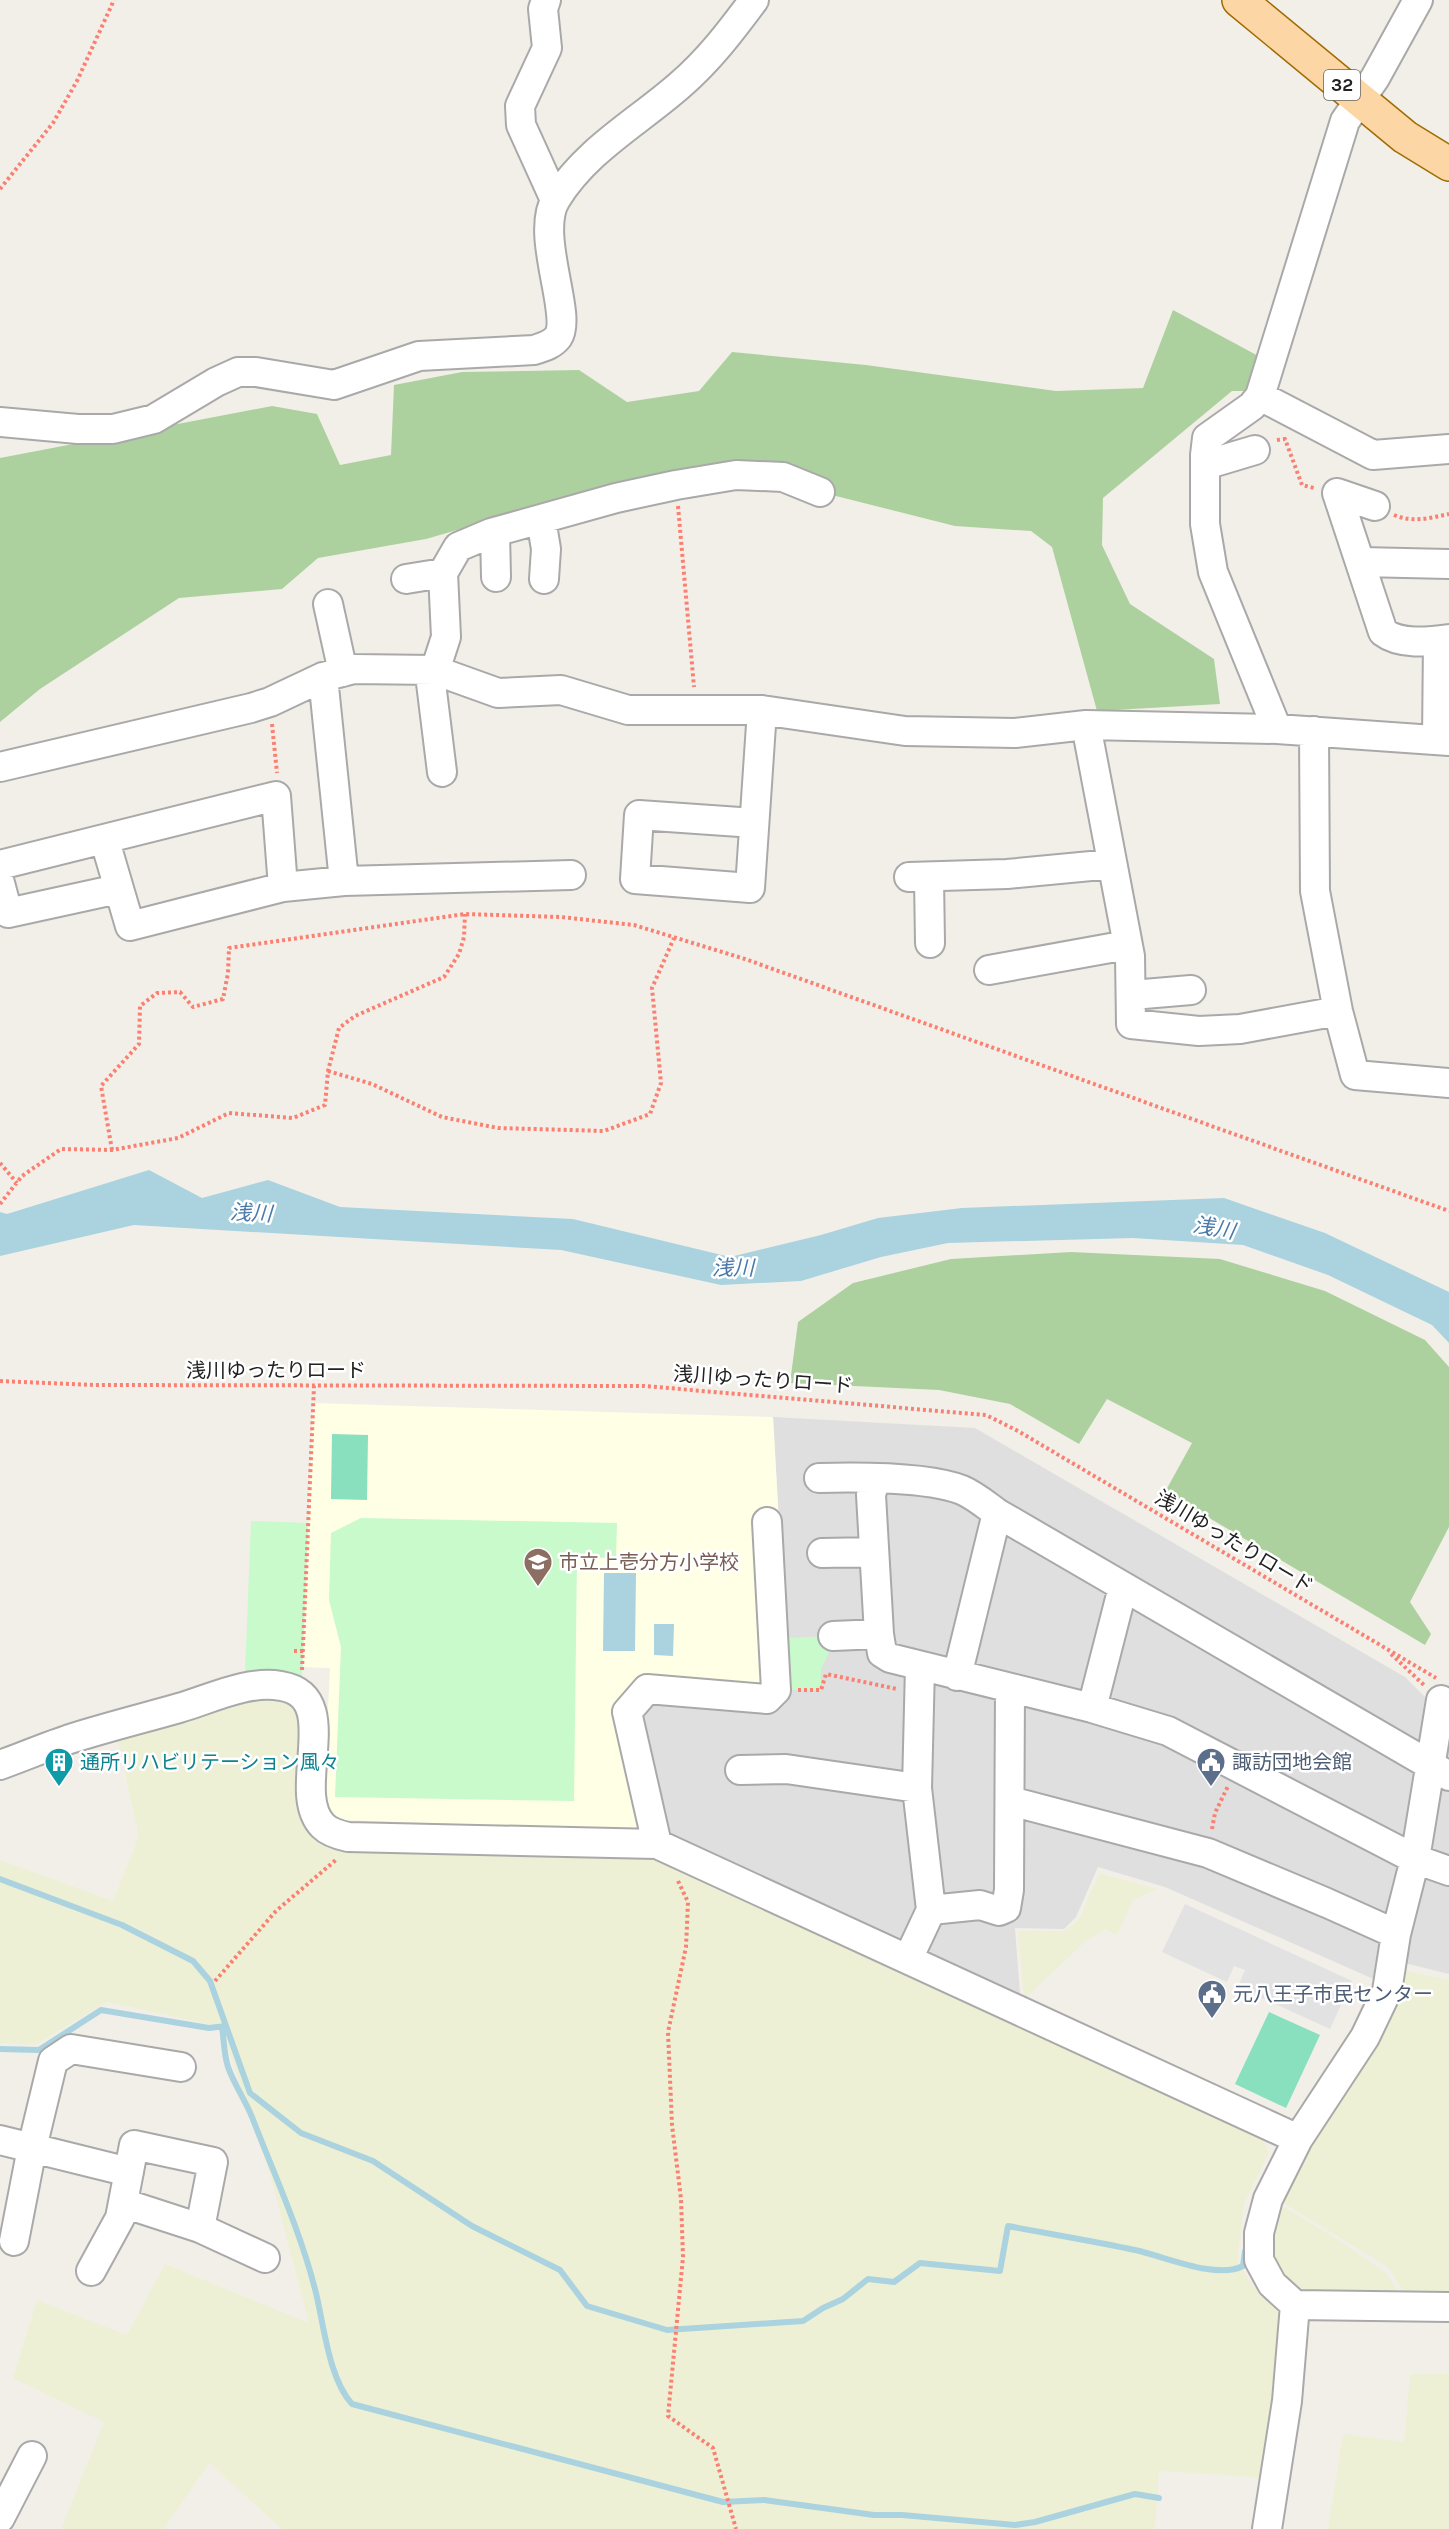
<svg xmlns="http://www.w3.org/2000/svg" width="1449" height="2529" viewBox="0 0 1449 2529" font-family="Karla,'Noto Sans JP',sans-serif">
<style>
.residential{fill:#e0dfdf}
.education{fill:#ffffe5}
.farmland{fill:#eef0d5}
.forest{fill:#add19e}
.park{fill:#c8facc}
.pitch{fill:#88e0be}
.parking{fill:#e2e2e2}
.water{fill:#aad3df}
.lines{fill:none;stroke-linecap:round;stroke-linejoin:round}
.stream{stroke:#aad3df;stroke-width:6}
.minor-casing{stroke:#a9a9a9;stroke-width:32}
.major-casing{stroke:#a06b00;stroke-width:36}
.path{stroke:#fa8072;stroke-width:4;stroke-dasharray:3 3;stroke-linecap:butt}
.minor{stroke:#fff;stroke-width:28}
.major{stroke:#fcd6a4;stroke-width:33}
.labels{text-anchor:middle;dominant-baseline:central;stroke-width:5;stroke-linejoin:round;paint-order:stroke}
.shield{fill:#fff;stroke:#646464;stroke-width:1.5}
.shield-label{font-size:18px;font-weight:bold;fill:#222}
.street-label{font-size:20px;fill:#222;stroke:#fff}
.education-label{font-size:20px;fill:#785e54;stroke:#fff;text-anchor:start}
.culture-label{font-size:20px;fill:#0d838f;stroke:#fff;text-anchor:start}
.service-label{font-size:20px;fill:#4e5e75;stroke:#fff;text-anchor:start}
.water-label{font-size:21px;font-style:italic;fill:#4a7aab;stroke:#fff}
</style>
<rect width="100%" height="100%" fill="#f2efe9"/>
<path class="residential" d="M773 1417 975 1428 1405 1677 1434 1706 1449 1712V1974L1384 1958 1378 1981 1165 1887 1098 1867 1076 1917 1064 1929 1015 1928 1020 1994 672 1837 642 1714 654 1702 774 1711 788 1694Z"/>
<path class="education" d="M313 1403 773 1417 779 1521 776 1690 647 1689 631 1705 641 1826 635 1830 340 1820 326 1804 324 1791 330 1668 303 1667Z"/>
<path class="farmland" d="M248 1699 291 1700 303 1723 320 1839 630 1853 660 1860 1263 2138 1269 2153 1244 2204 1237 2260 1253 2286 1281 2315 1268 2478 1159 2471 1155 2529H282L209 2463 164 2529H61L104 2422 13 2378 37 2300 127 2335 165 2264 309 2323 271 2178 221 2027 107 2002 35 2045 0 2043V1860L113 1901 139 1836 118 1742Z
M1099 1873 1157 1889 1133 1900 1117 1935 1105 1929 1086 1941 1024 1999 1018 1931H1065L1080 1918Z
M1403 1970 1449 1980V2302L1403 2301 1402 2290 1389 2268 1285 2204H1276Z
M1275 2207H1284L1337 2239 1386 2273 1398 2291V2301L1302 2296 1268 2261Z
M1410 2374H1449V2529H1328L1343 2434 1404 2442Z"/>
<path class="forest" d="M1173 310 1262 358 1250 391H1232L1103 498 1102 545 1130 604 1214 659 1220 704 1097 711 1052 547 1031 531 955 526 820 492 783 477 554 502 426 539 318 558 282 589 179 598 40 689 0 722V458L272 406 317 414 340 465 391 455 394 385 462 372 579 370 627 402 699 391 732 352 866 365 1056 391 1143 388Z
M1071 1252 1220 1259 1325 1291 1425 1340 1449 1367V1527L1410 1602 1431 1634 1425 1645 1165 1492 1192 1443 1107 1399 1079 1444 1010 1404 939 1390 790 1383 798 1322 853 1283 951 1259Z"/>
<path class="park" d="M361 1518 617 1523 616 1557 577 1559 574 1801 335 1797 341 1647 329 1600 331 1533Z
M251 1521 308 1523 302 1676 245 1674Z
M833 1636 834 1642 821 1669V1690H789L786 1638Z"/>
<path class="pitch" d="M332 1434 368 1435 367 1500 331 1499Z
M1269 2012 1320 2035 1286 2108 1235 2084Z"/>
<path class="parking" d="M1185 1904 1352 1981 1330 2029 1238 1987 1245 1970 1234 1966 1227 1982 1162 1952Z"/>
<path class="water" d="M149 1170 202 1198 268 1180 340 1207 573 1219 730 1257 821 1235 878 1218 962 1208 1224 1198 1325 1233 1449 1292V1343L1432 1325 1328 1275 1243 1245 1133 1238 948 1243 881 1257 801 1281 721 1285 561 1250 134 1225 0 1256V1212L7 1214Z
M604 1573H636L635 1651H603Z
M654 1624H674L673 1656 654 1655Z"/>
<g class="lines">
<path class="stream" d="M0 1879 122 1925 193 1961 210 1981 250 2093 301 2133 373 2161 472 2226 560 2270 587 2306 667 2330 803 2321 823 2308 843 2299 868 2279 894 2282 920 2263 1000 2271 1008 2226C1050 2234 1093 2241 1135 2250 1164 2256 1216 2280 1243 2266L1245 2251
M222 2027C224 2040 224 2055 228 2067 234 2084 245 2100 252 2117 274 2174 301 2232 316 2293 324 2326 329 2379 352 2404L723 2502 764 2500 874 2515H902L1015 2525 1035 2522 1135 2494 1159 2498
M0 2049 39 2050 101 2010 209 2028 226 2026"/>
<g class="minor-casing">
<path id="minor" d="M546 0 543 9 547 48 520 106 521 125 555 200
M1260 396 1373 455 1449 449
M0 422 78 429H113L154 419 216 382 238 372H256L334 385 419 356 534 350C543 347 552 345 558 337 573 315 534 234 556 199 586 150 638 122 680 85 709 60 731 31 754 0
M1205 465 1255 450
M1337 493 1383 632C1400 645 1428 642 1449 639
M1337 493 1375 506
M541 519 546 549 544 579
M495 532 496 577
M1361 562 1449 564
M406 579 443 573
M328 604 343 672
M323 677 344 881
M1086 725 1130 956 1131 1024 1199 1031 1240 1029 1338 1011
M1277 729 1213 572 1205 524V455L1207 438 1252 406 1260 396 1345 121 1375 78 1418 0
M1314 731 1315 891 1338 1011 1355 1075 1449 1083
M1437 740 1438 641
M0 767 251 708 270 702 323 677 354 669 434 670 498 693 561 690 628 710H762L905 731 1015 733 1086 725 1277 729 1449 741
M442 772 431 683 446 637 443 573 458 547 491 533 616 498 676 485 736 475 783 477 820 492
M754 823 639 815 635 879 750 888 762 710
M105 841 130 926 283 887 344 881 571 875
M0 865 276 796 283 887
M909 877 1007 874 1112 864
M929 878 930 943
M0 883 8 913 118 889
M989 970 1127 945
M1132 995 1191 990
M819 1478C856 1477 929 1477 962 1490 974 1495 986 1505 997 1513L1449 1776
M875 1480 871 1495 879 1634 882 1653 890 1658 1092 1708 1168 1731 1415 1859 1449 1871
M822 1553 874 1552
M833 1636 879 1634
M957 1676 997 1513
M1092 1708 1123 1587
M0 1765C25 1756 48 1746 73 1738 108 1727 144 1718 179 1708 211 1699 246 1680 281 1686 346 1697 288 1791 323 1826 329 1832 339 1835 348 1837L657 1844 1298 2139
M740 1770 786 1769 917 1788
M1010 1801 1208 1853 1327 1903 1396 1934
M657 1844 627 1712 647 1689 767 1699 776 1690 767 1522
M931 1910 980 1905 999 1911 1006 1908 1009 1890 1010 1688
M908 1959 931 1910 917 1788 920 1666
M0 2140 129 2172
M123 2203 200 2228 265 2258
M14 2241 32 2148 53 2061 71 2049 181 2067
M91 2271 120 2218 134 2145 213 2162 200 2228
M1295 2305 1449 2307
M0 2518 32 2456
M1267 2529 1287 2401 1295 2305 1272 2284 1259 2260V2233L1268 2199 1298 2139 1365 2037 1387 1991 1396 1934 1415 1859 1441 1700"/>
</g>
<g class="major-casing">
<path id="major" d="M1239 0 1405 137 1449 164"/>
</g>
<path class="path" d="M0 189 53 123 77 81 114 0
M1277 440 1285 439 1302 485 1314 488
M678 506 694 687
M1394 515C1413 523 1430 518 1449 514
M272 724 277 773
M328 1071 372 1084 442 1117 498 1128 604 1131 650 1114 661 1083 652 988 674 938
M112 1150 101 1086 139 1044 140 1006 157 993 180 992 193 1007 223 999 228 973 229 948 465 914 561 917 634 925 745 959 1449 1211
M0 1163 17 1183
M0 1204 22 1176 61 1149 112 1150 178 1138 229 1113 293 1118 325 1105 328 1071 339 1028 355 1016 444 977 459 954 464 937 465 914
M0 1381 94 1385 644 1386 986 1415 1018 1431 1436 1678
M294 1651H303
M1391 1654 1425 1686
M302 1670 314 1386
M798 1690H821L826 1674 897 1689
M1212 1829 1215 1813 1228 1786
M678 1881 688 1902 686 1947 668 2032 672 2125 681 2199 683 2257 668 2416 713 2448 736 2529
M215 1981 276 1911 337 1859"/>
<use href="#minor" class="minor"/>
<use href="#major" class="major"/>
</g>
<defs>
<g id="school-pin" transform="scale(1.5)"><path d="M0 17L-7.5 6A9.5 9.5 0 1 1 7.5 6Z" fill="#8d6e63" stroke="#fff"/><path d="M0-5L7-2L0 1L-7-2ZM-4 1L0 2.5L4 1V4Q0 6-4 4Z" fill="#fff"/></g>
<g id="building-pin" transform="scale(1.5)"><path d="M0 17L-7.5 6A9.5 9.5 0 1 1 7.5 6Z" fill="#0f9aa8" stroke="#fff"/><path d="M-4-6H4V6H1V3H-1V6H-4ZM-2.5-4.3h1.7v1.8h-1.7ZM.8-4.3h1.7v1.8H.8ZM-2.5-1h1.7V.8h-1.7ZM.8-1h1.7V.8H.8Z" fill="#fff"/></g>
<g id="civic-pin" transform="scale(1.5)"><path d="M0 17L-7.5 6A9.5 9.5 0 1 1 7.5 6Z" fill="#5c6f8a" stroke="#fff"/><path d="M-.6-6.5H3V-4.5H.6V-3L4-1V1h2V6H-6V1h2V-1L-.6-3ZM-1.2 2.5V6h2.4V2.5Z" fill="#fff"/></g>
</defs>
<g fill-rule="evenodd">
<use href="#school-pin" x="538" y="1562"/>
<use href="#building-pin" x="59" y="1762"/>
<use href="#civic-pin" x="1211" y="1762"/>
<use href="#civic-pin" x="1212" y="1994"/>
</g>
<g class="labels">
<rect class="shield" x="1324" y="70" width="36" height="30" rx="4.5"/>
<g class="shield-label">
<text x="1342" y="85">32</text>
</g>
<g class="street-label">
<text x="276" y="1370">浅川ゆったりロード</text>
<text transform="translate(763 1380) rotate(4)">浅川ゆったりロード</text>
<text transform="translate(1234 1542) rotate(31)">浅川ゆったりロード</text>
</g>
<g class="education-label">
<text x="559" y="1562">市立上壱分方小学校</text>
</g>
<g class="culture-label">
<text x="80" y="1762">通所リハビリテーション風々</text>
</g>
<g class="service-label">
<text x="1232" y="1762">諏訪団地会館</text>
<text x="1233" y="1994">元八王子市民センター</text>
</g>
<g class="water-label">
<text transform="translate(251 1213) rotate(3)">浅川</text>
<text transform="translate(1214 1228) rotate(10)">浅川</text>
<text x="733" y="1268">浅川</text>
</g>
</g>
</svg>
